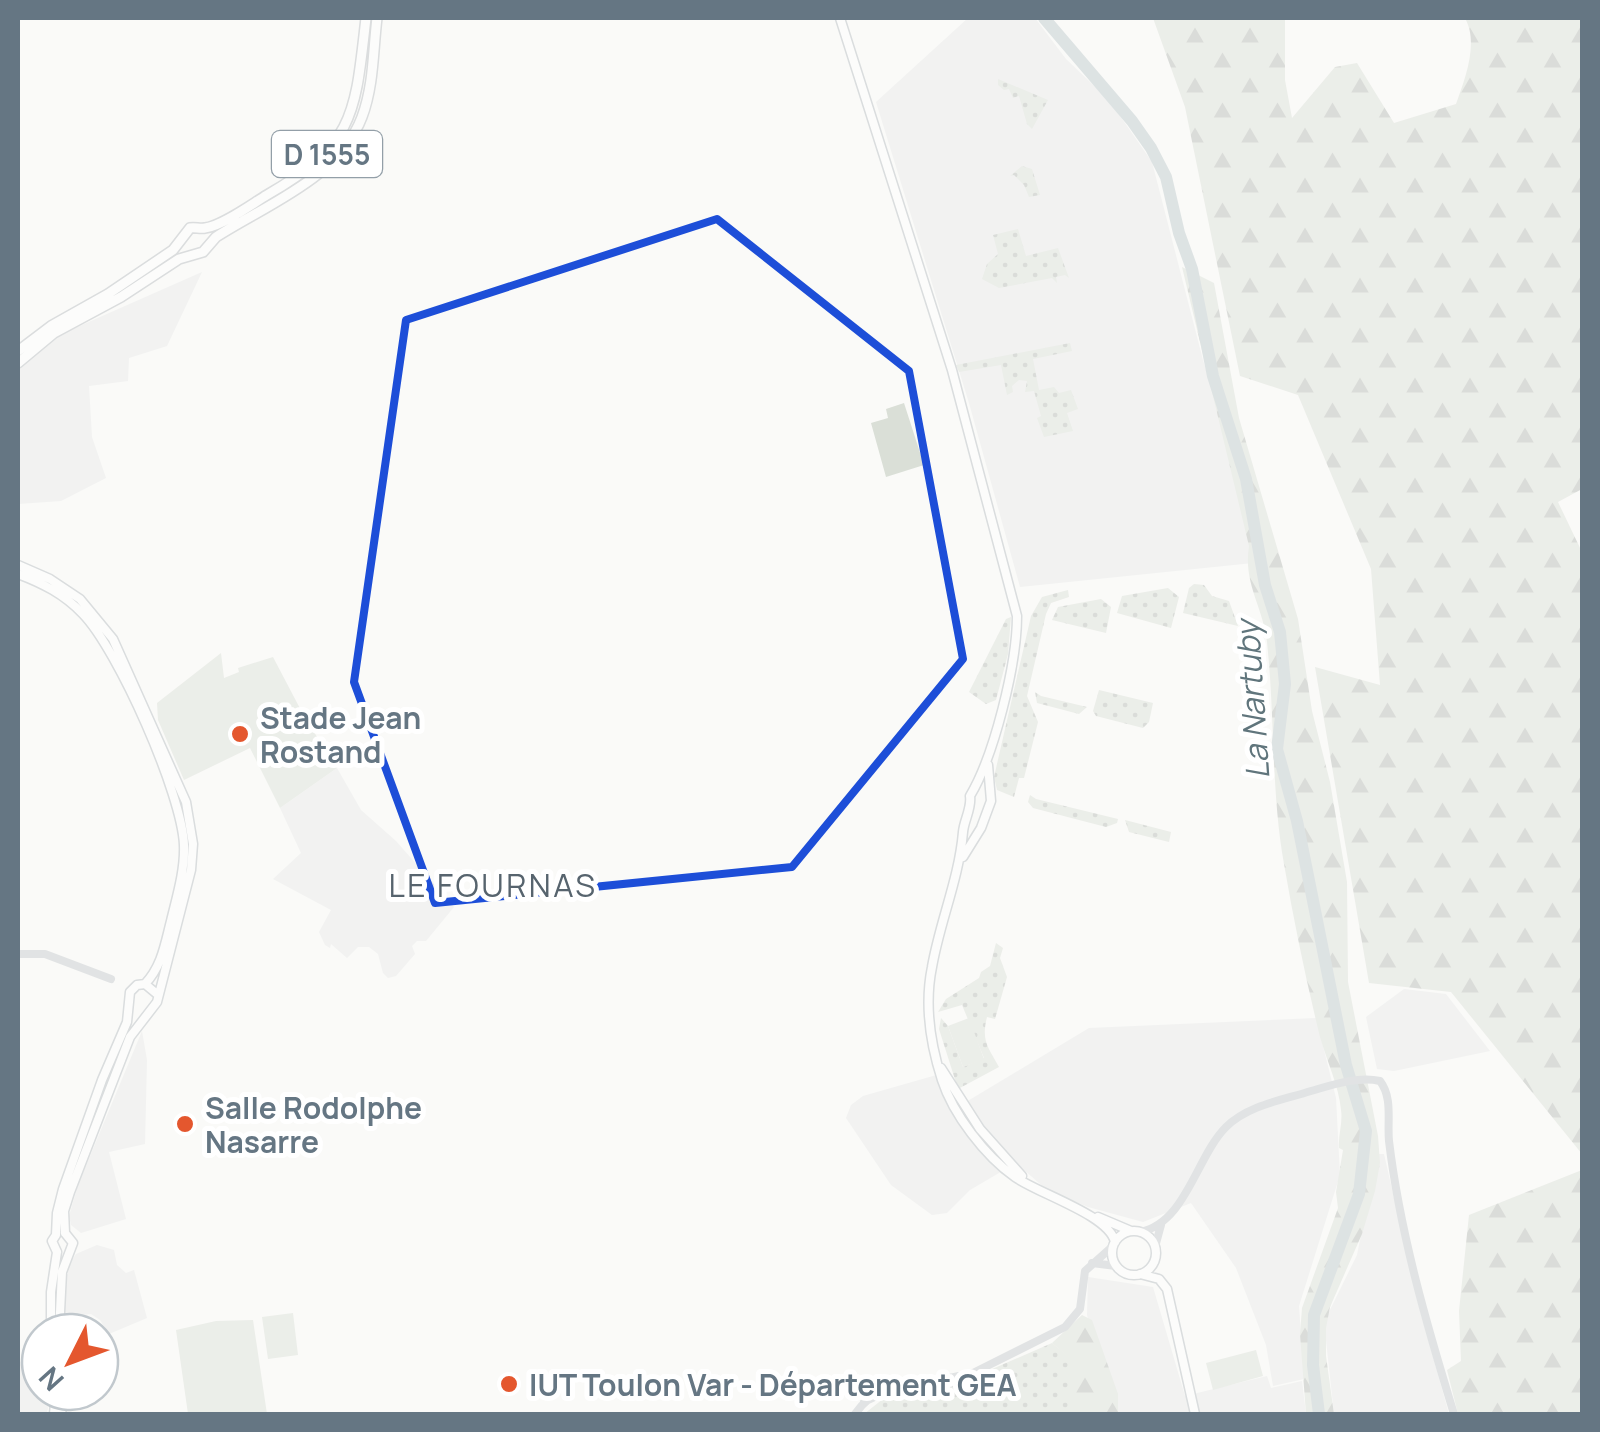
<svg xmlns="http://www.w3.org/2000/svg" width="1600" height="1432" viewBox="0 0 1600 1432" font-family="Manrope,sans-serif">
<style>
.built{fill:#e8e9e9}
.grass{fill:url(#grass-dots)}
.forest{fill:url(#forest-firs)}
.park{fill:#dadfd7}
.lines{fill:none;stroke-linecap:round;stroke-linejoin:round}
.river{stroke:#bbc7cb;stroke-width:12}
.secondary-casing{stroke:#b3babf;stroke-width:11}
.primary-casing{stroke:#b5babe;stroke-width:12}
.tertiary{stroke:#c3c8cc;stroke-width:8}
.secondary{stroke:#fff;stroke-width:8}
.primary{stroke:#fff;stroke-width:9}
.marked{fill:none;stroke:#1d4ed8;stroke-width:8;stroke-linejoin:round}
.poi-dot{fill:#e4572e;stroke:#fff;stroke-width:4}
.labels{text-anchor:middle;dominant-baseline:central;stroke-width:10;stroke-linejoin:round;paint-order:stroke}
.shield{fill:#fff;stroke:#939fa8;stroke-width:2.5}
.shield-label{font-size:28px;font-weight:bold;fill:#657683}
.poi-label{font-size:30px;font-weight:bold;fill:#657683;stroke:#fff;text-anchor:start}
.water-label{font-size:32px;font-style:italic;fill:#60757c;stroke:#fff}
.neighbourhood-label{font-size:32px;letter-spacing:2.5px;fill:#57646e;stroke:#fff}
</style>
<defs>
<pattern id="grass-dots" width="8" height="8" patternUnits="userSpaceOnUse" patternTransform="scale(2.5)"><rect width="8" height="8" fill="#dadfd7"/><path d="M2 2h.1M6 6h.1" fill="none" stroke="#b4b9b4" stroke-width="1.8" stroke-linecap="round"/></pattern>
<pattern id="forest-firs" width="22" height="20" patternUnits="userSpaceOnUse" patternTransform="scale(2.5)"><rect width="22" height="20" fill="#dadfd7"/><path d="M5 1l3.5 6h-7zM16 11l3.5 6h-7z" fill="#b4b9b4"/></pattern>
</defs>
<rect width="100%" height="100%" fill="#fafaf8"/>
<path class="built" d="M968 18H1035L1066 59 1109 100 1152 162 1203 360 1234 462 1253 563 1020 587 969 403 876 102Z
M202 272 167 346 129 358 128 381 89 386 92 437 106 478 61 501 18 504V369L30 356 57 336Z
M337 768 361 810 396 841 454 907 426 941H417L412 946 415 954 396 976 388 978 383 973 378 954 369 947H358L347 958 331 944 330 948 325 945 319 932 331 910 273 879 301 853 280 808Z
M1404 989 1446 994 1490 1051 1394 1071 1377 1069 1366 1017Z
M1316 1018 1336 1098 1340 1175 1299 1306 1304 1379 1273 1386 1266 1345 1236 1268 1191 1203 1143 1222 1088 1207 1047 1190 1016 1163 970 1190 947 1213 932 1215 891 1185 846 1118 851 1105 863 1096 940 1074 966 1102 1089 1028Z
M142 1031 147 1060 145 1144 109 1152 126 1219 81 1233 71 1225 69 1216 78 1185Z
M1377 1154H1384L1419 1307 1449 1414H1334L1324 1322 1357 1255Z
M97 1245 114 1250 117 1265 126 1273 134 1270 147 1318 109 1334 100 1320 91 1314 64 1317V1288L70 1263 76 1254Z
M1088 1277 1153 1287 1185 1396 1267 1376 1271 1388 1302 1381 1306 1414H1115L1087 1315Z
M40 1359V1392H49L48 1409 46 1414H18V1362Z"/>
<path class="grass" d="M998 79 1048 100 1032 129 1027 124 1019 96 1013 98 1009 89 1004 90 998 85Z
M1022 166 1032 169 1040 195 1029 197 1024 185 1014 175 1010 176Z
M1018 229 1026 256 1058 248 1069 278 1065 275 1056 277 1057 283 1052 278 999 288 982 279 987 264 998 254 993 235Z
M1070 343 1072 351 1033 359 1039 390 1054 387 1059 393 1071 390 1078 409 1067 413 1073 431 1044 437 1037 418 1041 416 1034 391 1025 392 1027 381 1019 380 1012 386 1013 392 1007 395 1001 365 959 372 956 365Z
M1194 584 1204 585 1212 596 1229 601 1238 626 1183 613 1189 588Z
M1168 588 1179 597 1171 628 1117 613 1122 596Z
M1068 590 1069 597 1051 603 1046 614 1027 696 1038 722 1024 778H1019L1014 797 997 790 994 777 1031 616 1042 597Z
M1101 599 1111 607 1106 633 1052 620 1058 607Z
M1011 617 1008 654 996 700 986 704 969 692 1006 619Z
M1099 690 1153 703 1149 722 1143 728 1096 716 1093 711Z
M1035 692 1041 696 1087 707 1079 714 1037 703Z
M1030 795 1036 799 1118 819 1117 823 1106 827 1033 808 1028 802Z
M1125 820 1171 832 1169 842 1129 832Z
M996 943 1003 948 1000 958 1007 977 995 1019 987 1017C981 1041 988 1047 999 1067L958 1089 939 1029 941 1018 948 1026 963 1067 984 1058 962 1005 938 1012 946 999 979 978 981 972 990 966Z
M1052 1343 1072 1359V1414H864L883 1399 935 1394Z"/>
<path class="forest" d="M1153 18H1285V80L1292 118 1335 67 1357 63 1394 123 1456 104C1465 79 1479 43 1465 18H1582V489L1558 502 1582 552V1154L1451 992 1369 983 1315 667 1380 685 1371 569 1298 395 1240 376 1185 107Z
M1182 267 1214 283 1239 418 1298 619 1312 711 1330 782 1347 882 1348 982 1378 1136 1380 1163 1375 1191 1362 1234 1330 1307 1326 1328V1356L1334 1414H1306L1300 1334 1302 1308 1338 1208 1336 1192 1343 1150 1339 1148C1338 1135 1343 1123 1341 1110 1339 1086 1327 1062 1320 1037 1306 980 1294 922 1284 864 1271 791 1275 716 1267 642 1263 606 1243 584 1249 546Z
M1582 1170V1414H1458L1447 1370 1461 1361 1459 1311 1469 1215Z
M1082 1315 1092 1320 1118 1394V1414H1072V1360L1052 1343Z"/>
<path class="park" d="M904 403 924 465 886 477 871 423 888 418 886 409Z
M221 653 224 678 239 672 238 668 273 657 305 718 337 768 280 808 250 748 184 780 158 720 157 703Z
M969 1018 984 1059 963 1067 948 1026Z
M293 1313 298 1355 268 1359 262 1317Z
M253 1320 267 1414H188L176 1330 216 1321Z
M1256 1350 1263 1376 1213 1390 1206 1363Z"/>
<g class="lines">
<path class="river" d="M1044 18 1132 121 1151 148 1166 177 1179 233 1192 269 1213 376 1246 479 1265 585 1280 632 1285 684 1277 749 1297 821 1346 1065 1366 1131 1359 1194 1314 1315 1313 1365 1319 1414"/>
<g class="secondary-casing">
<path id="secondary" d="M840 18 952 370 1017 616C1017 664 994 756 970 796 972 808 964 820 963 832 959 879 940 921 932 967 924 1006 930 1043 942 1080 953 1114 985 1156 1015 1177 1039 1194 1109 1215 1115 1242
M18 565 50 579 80 599 113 639 186 802 193 844 191 870 157 1002 130 1037 70 1192 64 1211 65 1233
M18 574C42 583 64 594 83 614 118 650 182 794 184 845 185 870 177 896 171 921 165 944 162 966 145 984
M963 857 981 828 991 801 988 765
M941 1068 980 1129 1022 1176
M1098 1217 1131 1231
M1112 1253a22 22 0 1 1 44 0a22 22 0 1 1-44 0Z
M57 1252 52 1241 56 1235 57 1213 63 1189 102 1080 127 1022 130 992 137 985 145 984 157 994
M1140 1274 1159 1279 1167 1289 1195 1414
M51 1332V1292L57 1252
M59 1332 62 1272 73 1243 65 1233
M54 1414 56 1392
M61 1414 64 1392"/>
</g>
<g class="primary-casing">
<path id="primary" d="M18 351 51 326 108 294 173 250 190 228C195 227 200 229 205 228 222 226 252 204 267 195 356 144 355 113 366 18
M18 363 54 333 121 297 179 259 203 252 216 237C267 204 339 178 362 117 374 85 373 50 377 18"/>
</g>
<path class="tertiary" d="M18 954H45L111 979
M1140 1232C1186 1223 1196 1157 1226 1127 1248 1105 1283 1100 1311 1091 1332 1085 1358 1076 1380 1081 1393 1098 1387 1121 1389 1141 1400 1233 1427 1326 1454 1414
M1155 1247 1161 1225
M1092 1263 1116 1266
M864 1402 879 1395 953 1383 1065 1327 1080 1309 1085 1271 1113 1246
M855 1414C880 1377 921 1385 959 1376"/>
<use href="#secondary" class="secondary"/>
<use href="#primary" class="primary"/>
</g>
<path d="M0 0H1600V1432H0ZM717 219 909 371 963 659 792 867 435 903 354 682 406 320Z" fill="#fafaf8" fill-opacity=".55" fill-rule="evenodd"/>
<path class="marked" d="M717 219 909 371 963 659 792 867 435 903 354 682 406 320Z"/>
<g class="poi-dot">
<circle cx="240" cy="734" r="10"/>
<circle cx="185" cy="1124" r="10"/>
<circle cx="509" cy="1384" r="10"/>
</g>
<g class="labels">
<rect class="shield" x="272" y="131" width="110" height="46" rx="8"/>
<g class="shield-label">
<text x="327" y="154">D 1555</text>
</g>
<g class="poi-label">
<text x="260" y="717">Stade Jean<tspan x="260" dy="34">Rostand</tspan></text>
<text x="205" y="1107">Salle Rodolphe<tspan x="205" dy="34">Nasarre</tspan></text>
<text x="529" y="1384">IUT Toulon Var - Département GEA</text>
</g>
<g class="water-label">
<text transform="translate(1252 700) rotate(-94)">La Nartuby</text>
</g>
<g class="neighbourhood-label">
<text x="493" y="885">LE FOURNAS</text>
</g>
</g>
<rect width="1600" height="1432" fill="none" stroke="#657683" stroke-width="40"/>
<g transform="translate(70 1362) rotate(228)"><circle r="48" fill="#ffffff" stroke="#c1c8cd" stroke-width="2.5"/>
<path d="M0-8L18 38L0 25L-18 38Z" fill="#e4572e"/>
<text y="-15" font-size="28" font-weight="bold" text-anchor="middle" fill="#657683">N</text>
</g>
</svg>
